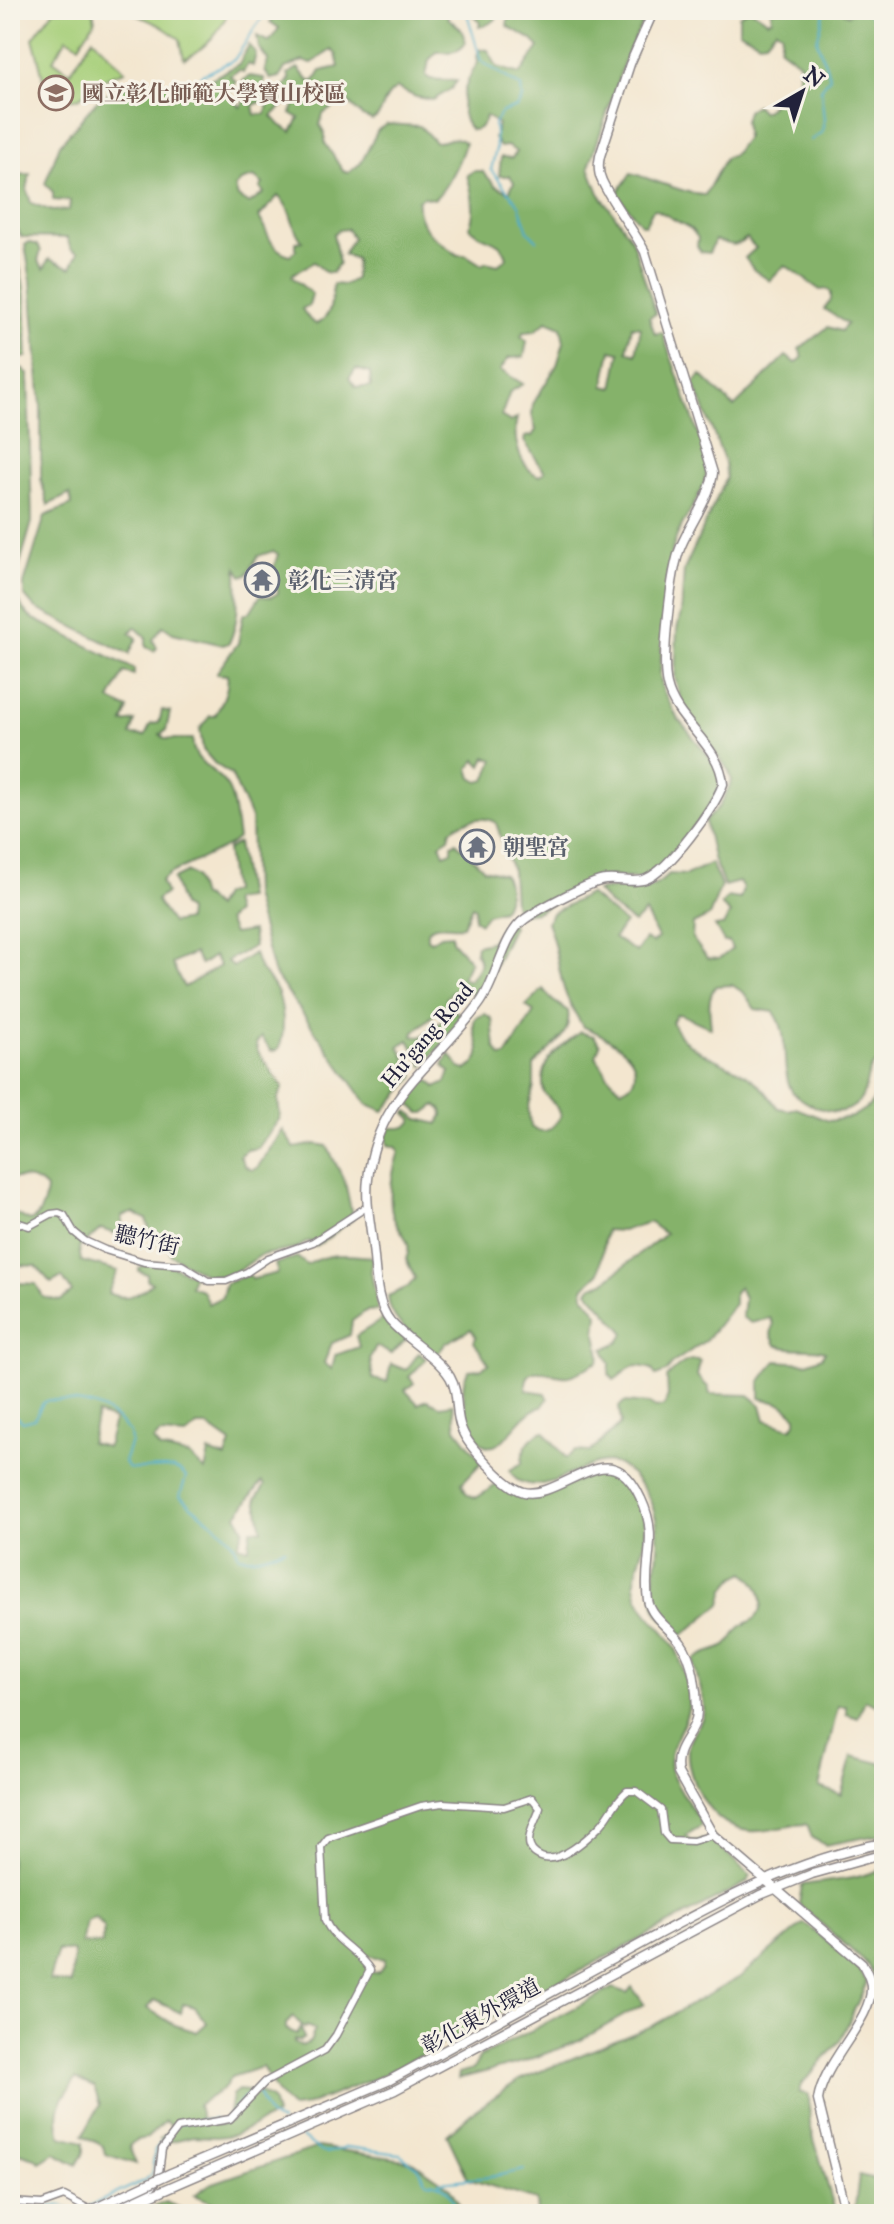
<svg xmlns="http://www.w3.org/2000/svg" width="894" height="2224" viewBox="0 0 894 2224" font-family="'IM FELL Great Primer','Noto Serif TC',serif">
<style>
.green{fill:#a7cf7a;stroke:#64785a;stroke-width:2}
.forest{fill:#85b26a;stroke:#546a52;stroke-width:2;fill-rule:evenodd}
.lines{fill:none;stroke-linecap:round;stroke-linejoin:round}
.stream{stroke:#4bacca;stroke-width:2}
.minor-casing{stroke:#8a8485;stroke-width:9}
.major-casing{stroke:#8a8485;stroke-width:11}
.minor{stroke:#fff;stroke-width:6}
.major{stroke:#fff;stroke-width:8}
.major-bridge-casing{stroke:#8a8485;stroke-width:11;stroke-linecap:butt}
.major-bridge{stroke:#fff;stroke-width:8}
.labels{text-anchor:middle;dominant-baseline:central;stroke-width:6;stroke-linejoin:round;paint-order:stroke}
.education-label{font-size:22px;font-weight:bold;fill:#785e54;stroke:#f7f3e8;text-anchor:start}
.worship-label{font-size:22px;font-weight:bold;fill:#5b616d;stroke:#f7f3e8;text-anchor:start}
.street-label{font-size:22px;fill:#22223b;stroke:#f7f3e8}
</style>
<rect width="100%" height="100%" fill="#f7f3e8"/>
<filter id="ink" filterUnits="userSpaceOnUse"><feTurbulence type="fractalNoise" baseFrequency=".0125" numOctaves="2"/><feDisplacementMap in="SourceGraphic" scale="16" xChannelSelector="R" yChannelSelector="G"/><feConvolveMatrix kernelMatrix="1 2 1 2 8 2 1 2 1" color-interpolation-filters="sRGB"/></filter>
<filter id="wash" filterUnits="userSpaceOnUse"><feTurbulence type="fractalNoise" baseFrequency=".006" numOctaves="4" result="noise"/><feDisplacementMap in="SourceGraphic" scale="32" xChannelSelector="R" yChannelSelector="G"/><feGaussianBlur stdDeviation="1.8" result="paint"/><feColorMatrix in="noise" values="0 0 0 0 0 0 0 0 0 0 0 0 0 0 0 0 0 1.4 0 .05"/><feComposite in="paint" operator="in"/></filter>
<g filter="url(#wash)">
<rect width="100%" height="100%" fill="#f3e6cf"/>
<path class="green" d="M54 10H93L95 21 79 45 67 38 53 60 70 72 93 38 125 71C119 73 112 75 106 78 78 92 81 114 45 85L33 38Z
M127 10H229C221 31 204 50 184 59L180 39 161 26Z"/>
<path class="forest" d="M280 10H450L447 13 448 18 461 29 466 42C460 54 448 52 437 52L429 60 426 76 430 79 457 81 451 89 433 100 416 97 397 88C379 99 386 114 372 120L362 116 347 101 341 102 323 114 320 125 325 134V143L343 171 348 173 361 163 378 130 387 124 420 126 435 142C446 143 454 133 465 143 461 159 446 190 434 199L423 197 418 200C415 227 439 242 458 255H466L482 265 486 262 498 265 507 258C502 237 482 242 469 227 477 212 472 191 467 175L474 171H482L496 186 509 192 514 182 510 176H499L501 157 512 158 517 152 507 146 500 147 494 138 498 124 486 116C483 124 481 130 471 130 454 112 465 81 478 63L477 55 480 49 488 50 497 67 520 74 539 47 531 39 507 26 508 19 515 10H529L534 13 545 10H649L626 56 589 167 599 193 631 238 656 314 649 317 655 334 662 332 707 458C710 493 683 513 674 544 662 583 663 634 660 675L663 691 678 719 716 765 720 776 718 792 704 815 658 871 641 879 607 876 536 912 521 914 514 905 512 871 496 823C482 814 463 821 451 830L449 838 440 844 444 854 452 851V844L456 842 484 869 503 874C511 882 509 901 502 910L487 914 480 923 474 919 475 908 472 906 463 926C450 928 437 921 427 931V939L431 941 440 935 452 934V941L470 961 462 978 469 981C476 971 485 964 475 952L476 945 490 942 507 917 513 926 484 988 474 994 460 988 453 990 446 999 447 1003 414 1032 413 1036 421 1037 442 1021 450 1009 465 1016 462 1023 423 1066 409 1040 399 1046 415 1076 384 1111 367 1104 273 972 253 895 251 818 231 774 215 764 203 750 200 729 210 716H215C221 704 230 688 227 675L217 674V672L238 643 243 615 250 612 260 596 271 597 278 593 274 567 278 554 273 551 258 556 247 575 242 576 237 568C237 595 241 617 229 643L223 645 173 633 163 626 153 640 157 648 154 651 146 647V637L135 627 130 633 137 638 129 654 35 608 24 595V584L45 516 72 505 70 494 48 505 41 480V407L31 281 25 245 29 242 38 245 41 251 38 261 44 269 49 259 71 268 78 253 71 249 67 238 22 237C7 221 10 196 10 175L30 174 27 190 31 203 52 211 69 210 70 201 53 200V192L45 184 60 144 96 102 118 88 140 84 176 83 189 87 198 86 239 64 249 45 256 53 253 66 248 64 243 72 240 70 230 76 236 81 229 94 240 107 248 98 242 87 243 80 250 76 264 78V101L253 105 255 115 266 114 270 92 277 99 287 98 284 105 272 116 280 125 292 132 299 118 291 113 298 97 283 87 290 80 288 74 298 68 309 81H315L321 71 339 67 336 54 331 50 311 64 303 61 285 68 280 77 270 79 265 71 268 60 259 48 257 36 269 42 279 28 270 22ZM254 177 263 184 260 188 264 193 249 204 238 197 235 187 241 181ZM278 196C294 210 289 224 302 241L296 242V250L290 255C269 249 269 234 259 217ZM347 229 353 238 343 254 356 259 355 279 344 285 333 284C331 302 333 316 316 324L310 320 302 309 309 305 312 294 292 277 293 274 314 262 325 272 332 273 339 263 333 234 339 230ZM547 321 561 327 564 342 557 365 533 404 532 415 536 430 532 436 525 437 524 441 545 472 539 476C519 468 512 437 517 418L511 422 501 416 510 392 523 384 500 370 509 358 524 357 527 341 521 336 524 332 535 331ZM632 326 641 327 636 354 627 351ZM611 350 620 352 613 388 604 386ZM356 369 370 373 371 387H356L349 378ZM486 757 494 760 486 780 479 782 472 778 469 768 476 760 482 766Z
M462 10H501C497 21 491 24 479 27L480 22 473 14Z
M752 10 768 21 772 19 771 10H840L848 15 853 10H878L884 23V616L881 632 884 633V1060C862 1065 870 1088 860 1100 843 1123 810 1107 793 1093 778 1068 792 1036 774 1012L755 1009 744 993 732 985 716 986C706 998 710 1013 711 1028L680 1014 676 1015 672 1022C683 1052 724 1060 748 1076 761 1084 769 1096 778 1108L789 1110 796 1108 829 1121 852 1117 869 1106 878 1095 879 1075 884 1071V1709L865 1700 858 1718 846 1714V1706H838L819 1787 841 1795 852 1756 884 1764V1834L825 1845 812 1838 808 1826 805 1824C786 1825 768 1833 749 1831 713 1829 685 1780 688 1748 690 1732 704 1724 704 1709 704 1692 695 1676 694 1660 703 1652 714 1652 724 1647 733 1643 733 1633 740 1627 745 1623 752 1622 756 1617 770 1602 757 1582 745 1572L735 1577 725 1589 721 1604 683 1635C675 1627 661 1621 657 1611 651 1598 654 1582 656 1568 662 1531 657 1494 625 1469 597 1446 562 1490 528 1484 519 1482 513 1479 510 1470L522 1463C522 1448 530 1436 544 1431L566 1458 575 1451 590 1452 619 1426 621 1423 619 1407 624 1402 649 1404 656 1408 664 1406 668 1396 667 1377C676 1368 687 1356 700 1361L697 1376 708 1387 710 1394 749 1395 761 1405 765 1420 791 1428 796 1423V1416L782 1404 760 1398V1382L776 1361 807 1363 822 1357 825 1351C808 1346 792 1352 776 1345L771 1335 773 1324 770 1318 751 1323 742 1317 744 1298 739 1287 734 1292V1304L706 1340 673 1363 666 1372 656 1376 652 1369C629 1362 630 1369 614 1380L609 1374 610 1364 604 1349 619 1342 625 1333 588 1291 592 1286 604 1282 665 1234 649 1222 622 1231 606 1230 599 1273 583 1288 584 1295 598 1314 596 1333 600 1357 598 1362C588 1366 579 1374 569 1376 554 1379 524 1357 526 1390L545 1393 548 1398 542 1407C516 1410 501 1465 479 1440 469 1430 467 1420 465 1406 463 1393 461 1381 469 1370L480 1369 489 1364 474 1342 476 1337 471 1329 446 1343 439 1352 434 1353C415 1337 389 1322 388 1296L408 1287 415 1278 406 1259C415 1239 396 1231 392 1213 388 1192 392 1172 399 1151L396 1147 388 1145 386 1135 391 1128C400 1128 408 1129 413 1120L406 1113 408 1111 419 1119 438 1124 443 1115 442 1110 436 1105 425 1113H420L410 1104 409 1096 421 1082 429 1080 436 1087 446 1082 450 1072 443 1065 449 1053 460 1068 466 1070C494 1053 468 1038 475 1018L485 1014 492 1019 495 1047 501 1057 506 1056 534 1012 526 1006 543 989 552 1000 568 1011C572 1037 549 1047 534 1066V1086L528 1110 531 1126C545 1137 553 1128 561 1116L558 1108 544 1093C538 1060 556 1051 580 1032L594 1036 600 1045 596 1056 608 1076 621 1089C636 1086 638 1070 631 1058 624 1047 595 1030 583 1027 577 1016 569 1004 565 992 557 968 557 945 547 922L552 913 589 894 625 923 614 938 636 952 645 939 652 943 658 938 645 912 634 923 611 906 597 891C628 883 645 900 669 874L686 875 711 863 721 886 709 916 693 924 692 938 707 958 719 959 732 949 729 942H724L715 926H723L730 913 721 905 728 897 740 899 743 889 739 882 724 886 713 858 705 821 720 806 732 781 729 771 692 721 682 704 675 678 677 629 681 613 684 570 726 478 725 463 694 383 701 375 734 407 786 356 796 363 803 357 799 349 828 327 841 331 847 324 824 309 831 300V293L828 289 820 290 785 265 770 281 754 270 745 258 756 248 746 238C736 249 728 244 715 240L709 253 701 252 697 246 698 238 691 229 655 209 652 211 645 225H642L618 195V192L631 173C646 177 695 197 705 195L725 158 733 155 746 137 744 121 747 111 756 105 761 111H765L779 97 789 95 797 86 800 63 780 48 782 33 776 29 766 41 759 42 739 31V16L745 11Z
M10 254 15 255C29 285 25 325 27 357L10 360Z
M22 368 28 374 32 522 13 588 23 609 30 617 134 669V675L124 672 110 700 128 709 123 723 135 721 131 735 145 736 151 724 159 723 162 710 170 712 166 731 160 734 165 739H193C190 763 218 769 228 788 235 801 235 823 238 838L230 845 169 874 161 881 166 893 156 900 172 923 187 920 188 911 182 906 173 879 188 872 195 877 201 897 206 898 215 908 222 895 232 891 227 850 238 843 247 898 232 900 235 913 227 920 233 934 252 931 254 946 227 961 233 967 254 953C260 975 263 970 274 986 284 1001 286 1034 278 1050L271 1051 261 1037 256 1044 258 1052 283 1087 278 1098 280 1118 258 1148 247 1150 240 1156 245 1166 252 1170 257 1168 283 1130 294 1148 316 1144 327 1146 345 1182 353 1219 316 1247 309 1241 295 1249 261 1255 229 1277 207 1275 171 1255 168 1243H159V1234L150 1231 146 1219 133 1213 122 1216V1236L101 1229 79 1248 81 1261 118 1271 108 1293C125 1301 138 1296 152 1283L147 1280V1274L139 1271V1268C156 1257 176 1268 193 1275L190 1286 202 1290 208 1304 222 1297 225 1284 248 1274 253 1279 278 1273 275 1264 297 1257 307 1265C329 1251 348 1255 373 1257L371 1272 378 1310 366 1311 352 1321 350 1335 332 1343 324 1363 332 1369 335 1355 359 1347 356 1336 383 1319 406 1340 391 1354 376 1346 370 1358 373 1379 387 1382 391 1364 406 1370 419 1353 426 1359 409 1377 414 1383 405 1390 418 1404 427 1400 440 1406 453 1404 456 1428 482 1462 462 1483 467 1494 476 1498 498 1484C540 1510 562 1484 602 1471 631 1484 651 1510 644 1543 642 1556 634 1572 635 1585 638 1615 670 1629 679 1656 684 1670 691 1695 688 1710 684 1730 667 1745 670 1767 671 1780 692 1808 700 1820L701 1826 686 1835 691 1841 712 1839 750 1876 748 1882 381 2076 302 2107 291 2108 278 2094 262 2067 231 2077 224 2088 198 2105 201 2118 219 2125 232 2121 229 2113 232 2095 238 2090 259 2092 272 2100 276 2115 234 2135 216 2137 193 2136 169 2142 160 2139 173 2128 165 2121 147 2138 136 2140 129 2146 136 2164 105 2154 103 2146 83 2135 100 2105 94 2087 76 2079C62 2098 53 2111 61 2136L84 2142V2153L77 2165 55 2153 40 2162 35 2158 10 2150V1211L30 1221C42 1216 45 1201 46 1189 35 1177 26 1178 10 1178V428H14L19 417 10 411 18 401 10 390 12 369ZM194 953 201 965 214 956 220 966 184 987 172 964ZM18 1265 36 1266 51 1283 62 1277 72 1292 60 1301 43 1297 36 1284 17 1283ZM97 1414 114 1420 107 1447 90 1443ZM197 1426H207L231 1443 226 1458 209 1452 205 1471 190 1456 160 1449 153 1441 160 1434 186 1436ZM262 1482 265 1485 256 1499 262 1530 251 1529 249 1548 238 1545 244 1529 237 1515ZM95 1917 104 1928 102 1944 81 1943 86 1921ZM58 1950 74 1952 71 1984 49 1980ZM368 1955 385 1959 384 1966 378 1972 373 1973 364 1960ZM154 2000 181 2013 183 2004 194 2007 207 2023 197 2032 175 2025 147 2008ZM293 2017 305 2028 307 2026 315 2030 310 2042 302 2046 294 2043 295 2039 299 2041 304 2038 301 2027 297 2034 286 2029V2024Z
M884 1869V1999L878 2000 874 1977 867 1964 799 1904 802 1885 853 1878Z
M804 1923 855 1963 867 1982 840 2041 801 2085 799 2092 809 2095 810 2125 836 2214H537L536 2200 468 2179 447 2135 474 2111 519 2080 652 2026 740 1977Z
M632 1987 644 2004 579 2041 523 2062 458 2079 459 2073 473 2069 480 2057 613 1988 627 1993Z
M318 2147 412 2161 449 2187 465 2214H240L194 2195 210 2184Z
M859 2175 879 2180 884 2195V2214H854Z
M165 2202 195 2214H141Z"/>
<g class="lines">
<path class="stream" d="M466 10 481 61 521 87 522 98 517 107 502 112 494 123 496 149 491 170 519 205 528 231 537 240
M864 10 884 28
M200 76 234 60 267 10
M811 140 822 132 824 120 821 89 830 77 817 41 825 10
M10 1402 15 1415 23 1422 34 1419 43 1403 48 1400C85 1402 105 1402 130 1433L131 1442 124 1462 128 1468C146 1473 174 1460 186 1477L180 1496C199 1517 231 1528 239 1556 254 1560 271 1554 285 1548
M228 2116 252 2090 258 2094 269 2116 281 2122
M299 2135 322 2152 327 2153 346 2147 400 2154 418 2167 427 2182C449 2183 451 2196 458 2214
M439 2182 490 2177 524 2170
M88 2207 145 2180 152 2173 155 2150 177 2123 215 2119
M10 2212 63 2205 77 2214 79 2212"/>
</g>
</g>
<g filter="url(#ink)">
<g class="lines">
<g class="minor-casing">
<path id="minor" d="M10 1220 29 1226 51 1214 59 1213 64 1215 74 1232 85 1241 105 1250 144 1262 182 1265 208 1281H226L247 1272 268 1258 313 1242 368 1206
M10 2202 42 2204 64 2196 96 2213 112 2209
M126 2202 148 2191 158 2180 162 2149 178 2128 230 2119 265 2082 325 2050 336 2035 370 1970C358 1950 333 1941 325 1920L321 1847 328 1838 421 1806 443 1803 504 1807 532 1798 540 1808C536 1823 517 1847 541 1857 559 1865 588 1838 600 1826 610 1815 615 1801 627 1791H636L661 1810 664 1833 670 1840 693 1841 713 1835"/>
</g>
<g class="major-casing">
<path id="major" d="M654 10 630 64 600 156C598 165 598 173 602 181 612 203 633 229 645 252L713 473C710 498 691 522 681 546 671 569 661 660 667 685 676 723 720 744 723 784 715 807 669 870 646 879 634 884 618 878 605 880 589 882 539 909 525 919 503 934 497 980 480 1003 435 1066 377 1095 368 1179 365 1202 371 1225 373 1248 376 1270 375 1302 390 1321 407 1341 436 1355 450 1377 460 1394 454 1413 462 1430 468 1446 507 1488 524 1492 554 1499 595 1453 621 1472 630 1478 637 1490 641 1499 660 1539 642 1562 648 1600 651 1618 671 1629 681 1643 693 1659 697 1691 697 1710 698 1734 672 1744 678 1773L713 1835 862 1963C866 1971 871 1978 871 1987 873 2019 823 2062 818 2100L846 2214
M611 1960C698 1913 785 1861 884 1843
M108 2214 395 2090 760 1895 812 1874 884 1854"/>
</g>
<use href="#minor" class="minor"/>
<use href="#major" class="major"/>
<g class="major-bridge-casing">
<path id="major-bridge" d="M83 2214 171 2173 390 2080 611 1960"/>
</g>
<use href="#major-bridge" class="major-bridge"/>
</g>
</g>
<defs>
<g id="university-ring" transform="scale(1.8)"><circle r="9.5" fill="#f7f3e8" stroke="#8d6e63" stroke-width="1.5"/><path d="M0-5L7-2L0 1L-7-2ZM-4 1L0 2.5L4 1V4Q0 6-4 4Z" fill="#8d6e63"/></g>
<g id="temple-ring" transform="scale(1.8)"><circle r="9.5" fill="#f7f3e8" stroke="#6b7280" stroke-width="1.5"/><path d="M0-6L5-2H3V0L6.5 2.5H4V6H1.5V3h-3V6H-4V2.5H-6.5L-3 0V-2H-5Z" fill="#6b7280"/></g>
</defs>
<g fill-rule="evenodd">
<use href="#university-ring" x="56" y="93"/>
<use href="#temple-ring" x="262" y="580"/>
<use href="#temple-ring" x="477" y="847"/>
</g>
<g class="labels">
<g class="education-label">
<text x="82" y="93">國立彰化師範大學寶山校區</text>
</g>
<g class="worship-label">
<text x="288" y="580">彰化三清宮</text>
<text x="503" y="847">朝聖宮</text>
</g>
<g class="street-label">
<text transform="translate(427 1035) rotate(-50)">Hu'gang Road</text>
<text transform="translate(147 1240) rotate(13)">聽竹街</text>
<text transform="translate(481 2016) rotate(-29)">彰化東外環道</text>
</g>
</g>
<rect width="894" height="2224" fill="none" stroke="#f7f3e8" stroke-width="40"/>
<g transform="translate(802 92) rotate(39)" stroke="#f7f3e8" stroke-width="6" paint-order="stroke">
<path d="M0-6L14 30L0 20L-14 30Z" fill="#22223b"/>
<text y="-12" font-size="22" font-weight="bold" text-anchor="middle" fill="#22223b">N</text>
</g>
</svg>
